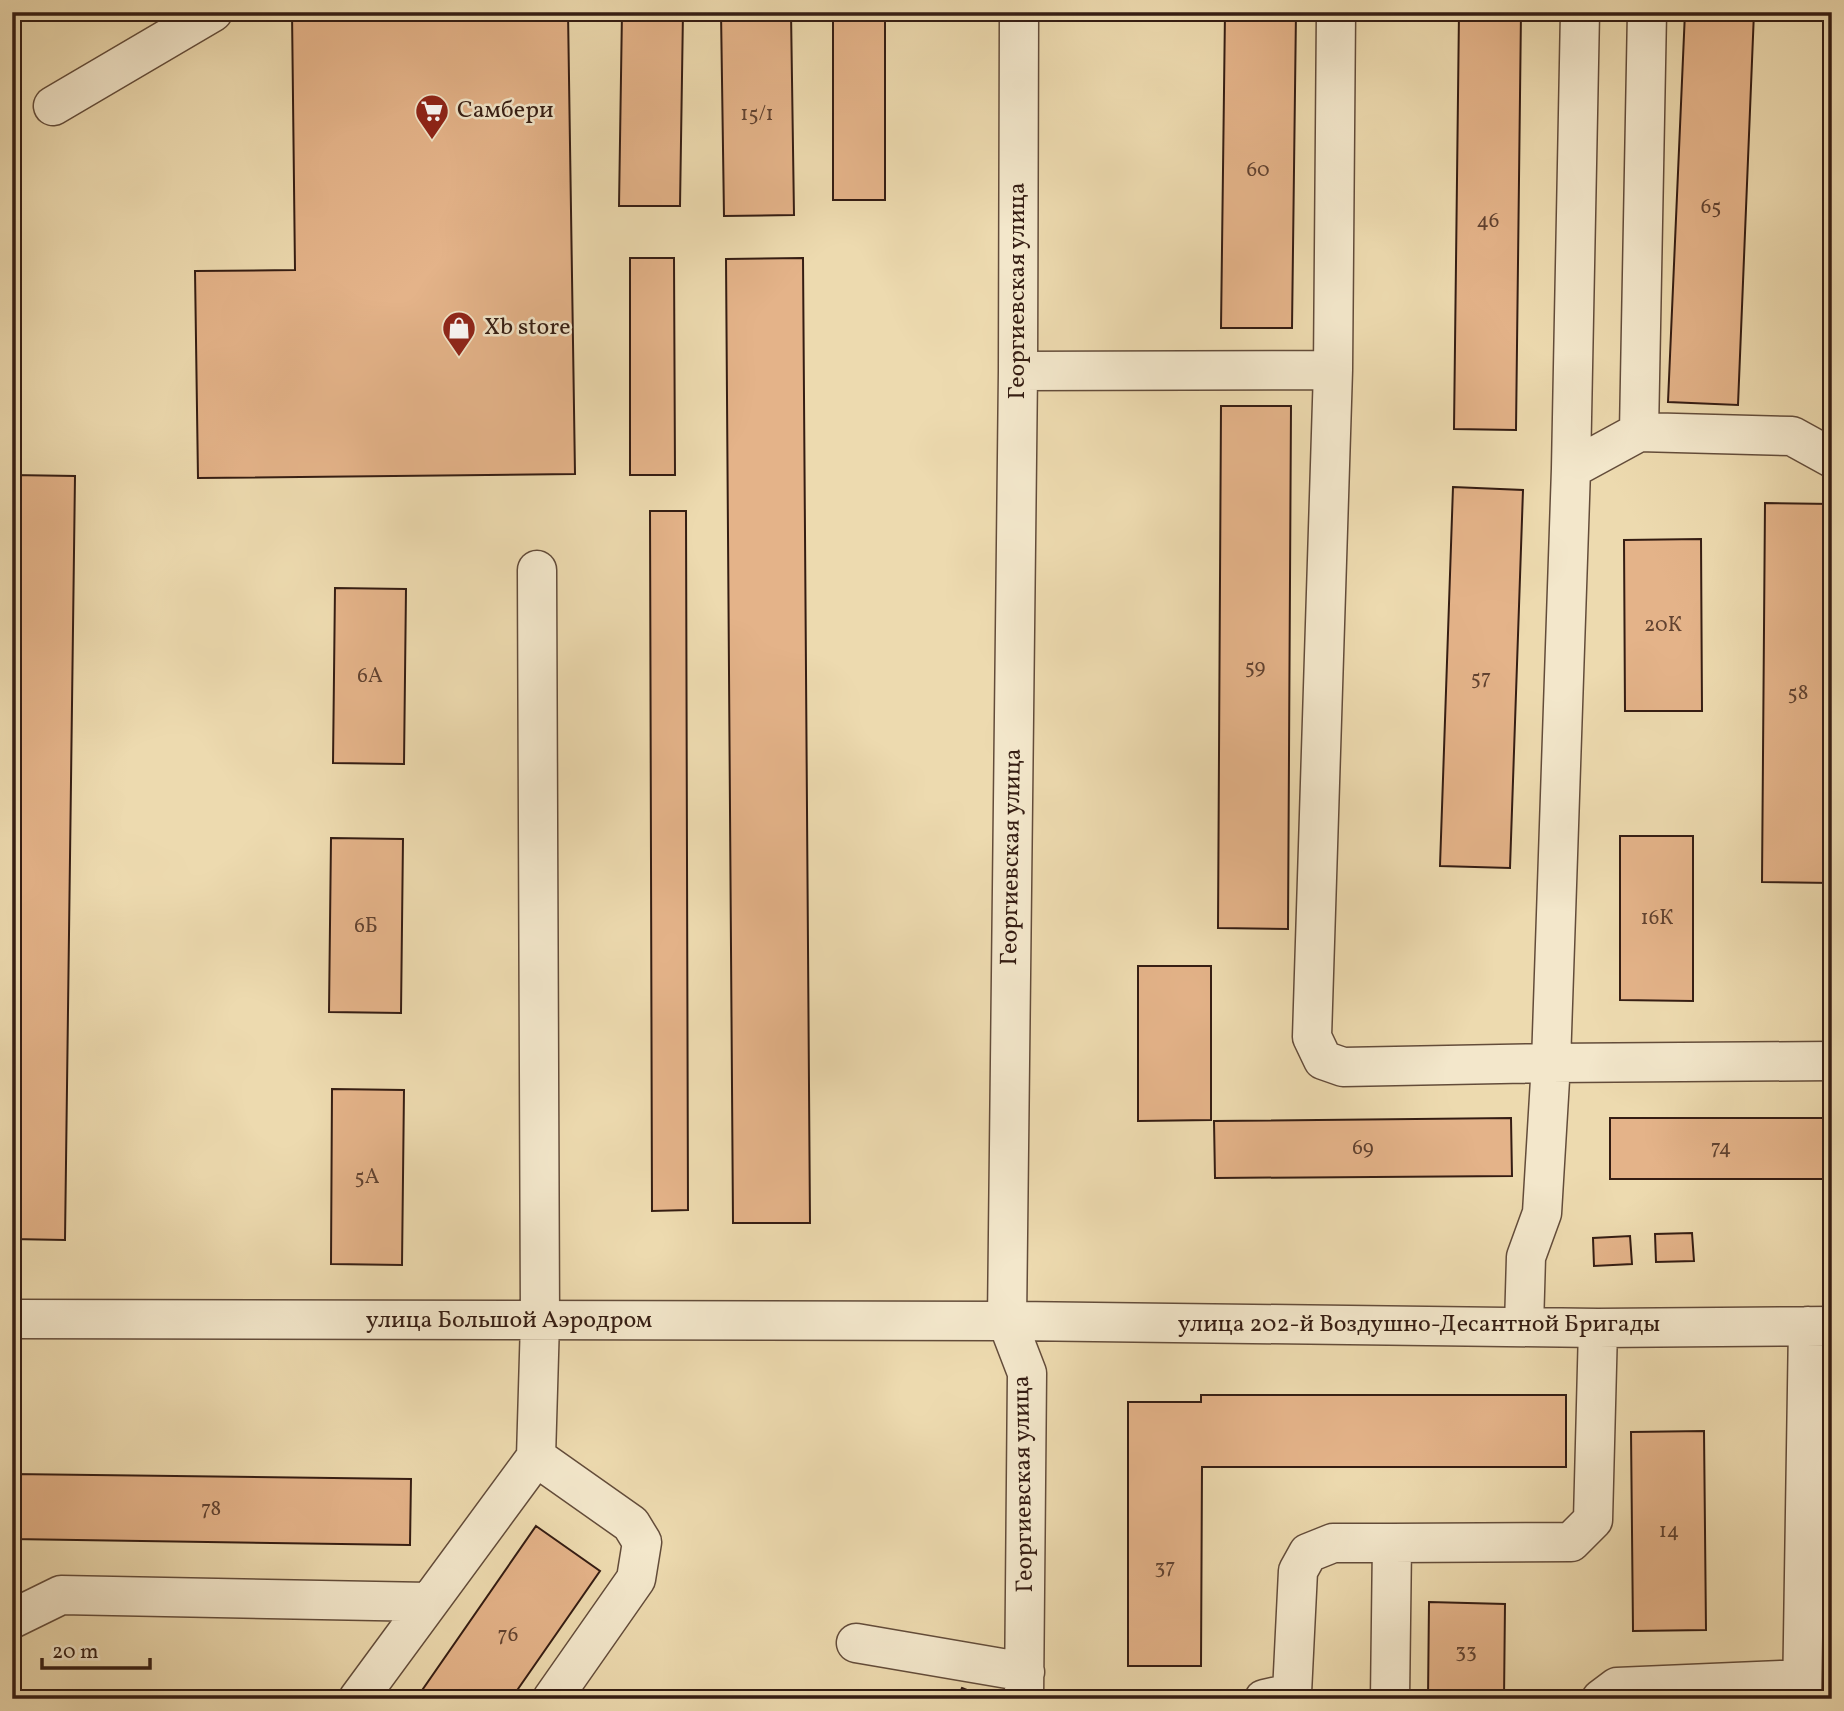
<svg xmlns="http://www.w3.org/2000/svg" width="1844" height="1711" viewBox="0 0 1844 1711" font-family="Vollkorn,serif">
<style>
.building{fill:#e4b389;stroke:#351d13;stroke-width:2}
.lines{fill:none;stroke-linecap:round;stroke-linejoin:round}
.minor-casing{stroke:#634c3a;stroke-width:41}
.minor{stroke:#f3e7cb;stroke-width:38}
.labels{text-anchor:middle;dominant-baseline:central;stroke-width:5;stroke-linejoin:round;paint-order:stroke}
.number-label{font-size:21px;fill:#614230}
.poi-label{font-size:24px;fill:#351d13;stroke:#f3e7cb;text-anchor:start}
.street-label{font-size:24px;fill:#351d13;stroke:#f3e7cb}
</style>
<rect width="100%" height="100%" fill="#eddaaf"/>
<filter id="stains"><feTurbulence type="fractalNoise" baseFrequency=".00286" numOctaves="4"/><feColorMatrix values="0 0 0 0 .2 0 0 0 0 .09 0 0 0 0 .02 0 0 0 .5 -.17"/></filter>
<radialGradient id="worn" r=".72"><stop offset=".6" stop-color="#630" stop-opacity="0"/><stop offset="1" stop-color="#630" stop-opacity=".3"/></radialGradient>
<path class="building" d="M292 12H568L575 474 198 478 195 271 295 270Z
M622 12H683L680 206H619Z
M721 12H791L794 215 724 216Z
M833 12H885V200H833Z
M1225 12H1296L1292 328H1221Z
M1459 12H1521L1516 430 1454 429Z
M1685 12H1754L1738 405 1668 402Z
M630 258H674L675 475H630Z
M803 258 810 1223H733L726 259Z
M1221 406H1291L1288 929 1218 928Z
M12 475 75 476 65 1240 12 1239Z
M1453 487 1523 490 1510 868 1440 866Z
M1765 503 1832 504V883L1762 882Z
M650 511H686L688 1210 652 1211Z
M1701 539 1702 711H1625L1624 540Z
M335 588 406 589 404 764 333 763Z
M1620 836H1693V1001L1620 1000Z
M331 838 403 839 401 1013 329 1012Z
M1138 966H1211V1120L1138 1121Z
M332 1089 404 1090 402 1265 331 1264Z
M1511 1118 1512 1176 1215 1178 1214 1121Z
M1610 1118H1832V1179H1610Z
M1692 1233 1694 1261 1656 1262 1655 1234Z
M1630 1236 1632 1264 1594 1266 1593 1238Z
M1201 1395H1566V1467H1202L1201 1666H1128V1402H1201Z
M1704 1431 1706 1630 1633 1631 1631 1432Z
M12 1474 411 1479 410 1545 12 1539Z
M536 1526 600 1571 511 1699H416Z
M1429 1602 1505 1604 1504 1699H1428Z
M962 1688 984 1697 983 1699H957Z"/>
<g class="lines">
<g class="minor-casing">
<path id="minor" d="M1019 12 1018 371 1007 1321 1027 1373 1024 1699
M1647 12 1639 432 1792 436 1832 458
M53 106 213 12
M1333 370 1336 12
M1018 371 1333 370 1312 1037 1323 1060 1343 1067 1551 1063 1571 469 1580 12
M1571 469 1639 432
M12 1319 1007 1321 1598 1328 1832 1326
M1524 1326 1526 1257 1542 1213 1551 1063 1832 1061
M536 1457 631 1524 642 1542 636 1579 552 1699
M12 1619 61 1595 429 1602
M856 1643 1025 1672
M358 1699 536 1457 540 1321 537 570
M1264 1699 1292 1693 1298 1571 1308 1553 1333 1543H1392
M1390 1699 1392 1543 1571 1542 1593 1520 1598 1328
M1601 1699 1617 1687 1802 1679
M1802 1699 1808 1326"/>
</g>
<use href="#minor" class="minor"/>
</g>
<defs>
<g id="supermarket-pin" transform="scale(1.75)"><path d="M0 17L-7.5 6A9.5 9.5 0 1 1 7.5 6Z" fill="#8f2418" stroke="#f3e7cb"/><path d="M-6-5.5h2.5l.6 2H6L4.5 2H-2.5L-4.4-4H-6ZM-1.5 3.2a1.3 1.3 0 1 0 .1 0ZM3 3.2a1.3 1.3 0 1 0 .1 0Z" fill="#fff"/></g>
<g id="shop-pin" transform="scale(1.75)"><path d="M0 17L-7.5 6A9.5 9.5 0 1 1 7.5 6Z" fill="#8f2418" stroke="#f3e7cb"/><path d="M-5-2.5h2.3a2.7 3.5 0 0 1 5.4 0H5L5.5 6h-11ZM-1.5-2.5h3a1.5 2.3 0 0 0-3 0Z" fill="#fff"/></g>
</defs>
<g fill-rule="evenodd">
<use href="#supermarket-pin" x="432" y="111"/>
<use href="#shop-pin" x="459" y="328"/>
</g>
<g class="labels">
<g class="number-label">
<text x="757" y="114">15/1</text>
<text x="1258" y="170">60</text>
<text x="1711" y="207">65</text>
<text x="1488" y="221">46</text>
<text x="1663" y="625">20К</text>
<text x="1255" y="667">59</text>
<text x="370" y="676">6А</text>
<text x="1481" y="678">57</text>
<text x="1798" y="693">58</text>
<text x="1657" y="918">16К</text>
<text x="366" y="926">6Б</text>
<text x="1363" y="1148">69</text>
<text x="1721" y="1148">74</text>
<text x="367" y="1177">5А</text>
<text x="211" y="1509">78</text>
<text x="1669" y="1531">14</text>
<text x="1165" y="1567">37</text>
<text x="508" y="1635">76</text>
<text x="1466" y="1651">33</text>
</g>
<g class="poi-label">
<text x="457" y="111">Самбери</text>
<text x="484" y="328">Xb store</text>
</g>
<g class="street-label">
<text transform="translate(1018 291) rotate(-90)">Георгиевская улица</text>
<text transform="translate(1012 857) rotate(-89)">Георгиевская улица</text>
<text x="509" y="1321">улица Большой Аэродром</text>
<text x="1419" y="1325">улица 202-й Воздушно-Десантной Бригады</text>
<text transform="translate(1024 1484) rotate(-91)">Георгиевская улица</text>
</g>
</g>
<rect width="1844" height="1711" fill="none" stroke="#eddaaf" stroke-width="42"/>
<rect x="14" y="14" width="1816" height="1683" fill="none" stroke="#351d13" stroke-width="3.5"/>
<rect x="21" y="21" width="1802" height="1669" fill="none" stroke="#351d13" stroke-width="2"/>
<path d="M42 1658v10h108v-10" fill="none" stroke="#351d13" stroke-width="3.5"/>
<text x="52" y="1658" font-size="21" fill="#351d13" stroke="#f3e7cb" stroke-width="5" paint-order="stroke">20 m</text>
<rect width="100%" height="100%" filter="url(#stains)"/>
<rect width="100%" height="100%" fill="url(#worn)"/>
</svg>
